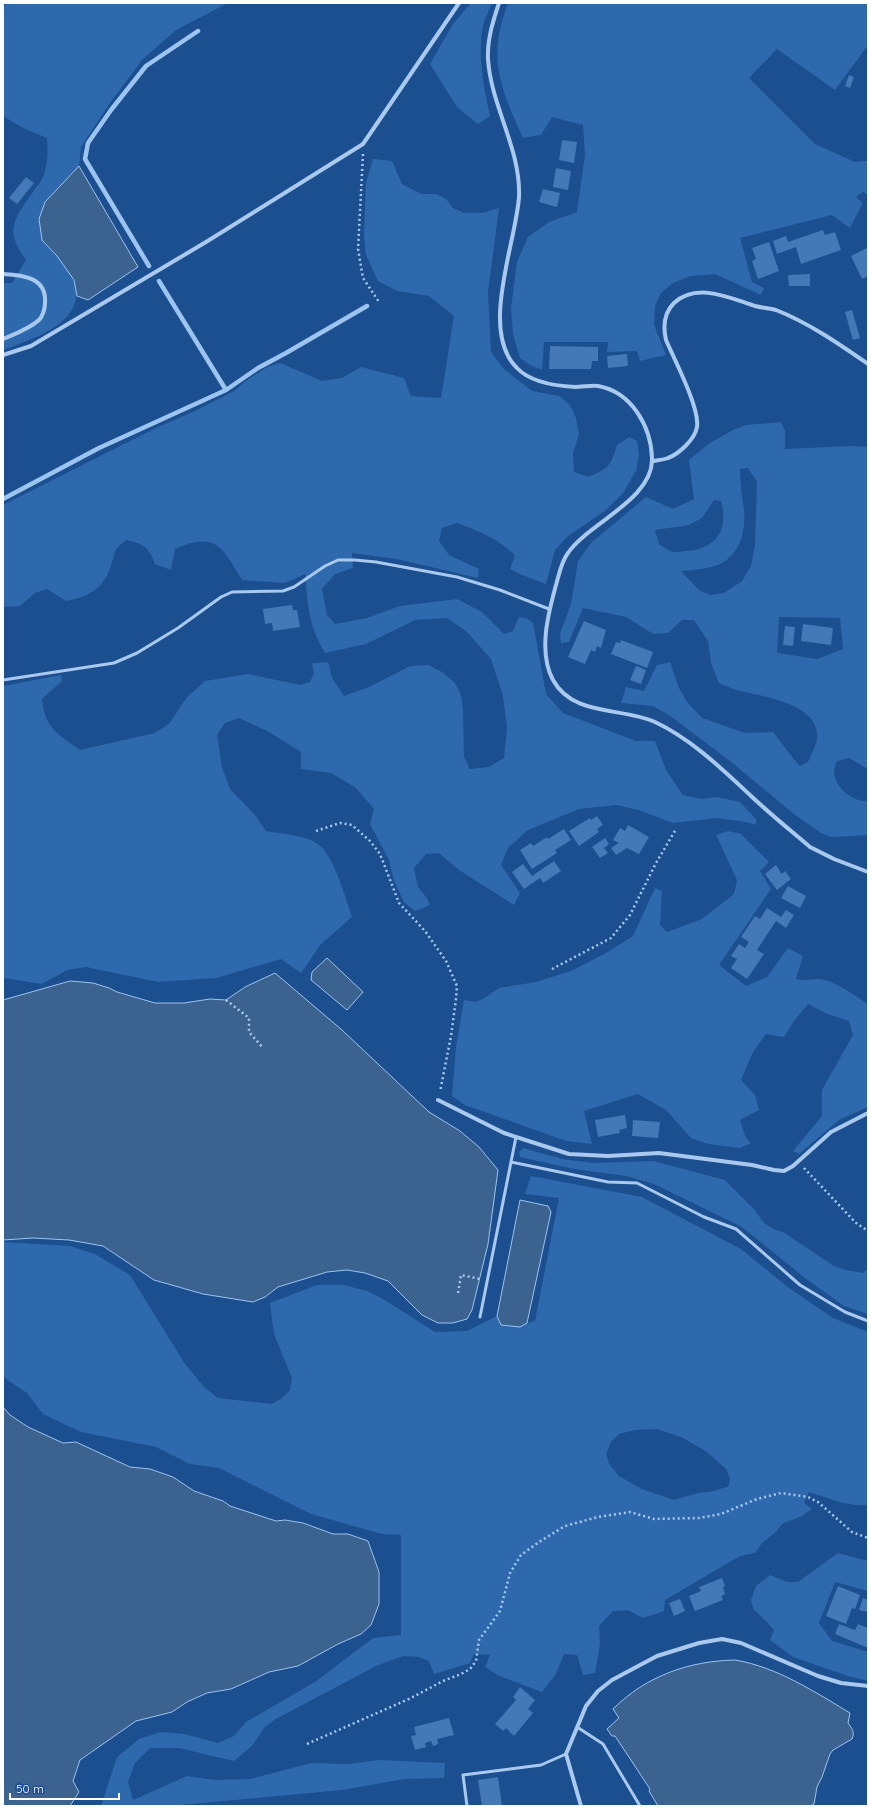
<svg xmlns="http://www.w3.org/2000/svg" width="871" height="1809" viewBox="0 0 871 1809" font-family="Quicksand,sans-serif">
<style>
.green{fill:#2e69ad;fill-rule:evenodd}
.water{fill:#3c6290;stroke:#9cc4f0}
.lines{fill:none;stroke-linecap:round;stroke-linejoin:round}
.stream{stroke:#9cc4f0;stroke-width:4.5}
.building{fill:#4478b7}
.path{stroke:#a9c9ee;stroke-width:2.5;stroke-dasharray:2 3;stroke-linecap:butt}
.service{stroke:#a9c9ee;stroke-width:3}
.minor{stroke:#a9c9ee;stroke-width:4}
</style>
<rect width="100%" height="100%" fill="#1b4f8f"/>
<path class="green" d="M7 3H228L176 30 142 60 110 103 81 147 79 166 63 183 42 240C52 251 69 267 74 282 88 322 32 339 3 350V283H12L26 260C4 230 14 219 33 192 36 187 41 182 43 177 48 164 48 151 47 138L25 129 3 116V8Z
M471 3H492C489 10 485 18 483 26 477 55 484 88 490 116L478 124 457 107 430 64 453 24Z
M508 3H868V45L835 90 777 49 749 78 815 144 855 162 866 161 868 158V195L863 192 856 197 863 203 850 228 832 215 740 238 752 282 764 288 761 295 715 274 690 276 673 283 661 293 655 306 654 325 666 355 640 361 637 351 607 352 608 342H544L542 370 530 365 520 358 513 335 511 308 517 262 528 237 549 222 577 212 585 155 583 125 552 117 541 135 523 138C500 87 487 58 508 3Z
M373 159 392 161 402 184 421 194H436L446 199 453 208 464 213H482L499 208 488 292 491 352 504 369 532 391 559 396 570 405 576 418 579 435 573 453 574 472 588 477C608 469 611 466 617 445L629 437 637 441 639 456 636 471 623 493 606 510 568 536 555 550 546 584 522 575 510 569 515 555C498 539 479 531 457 523L442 528 439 541 449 555 479 569 478 578 397 559 352 553 353 568 335 574 322 589 327 615 335 624 367 618 400 606 457 599 482 612 504 634 513 631 519 617 526 618 533 623 546 694 563 713 636 741H655L666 770 683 795 701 799 717 797 740 802 756 819V825L746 822 717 818 673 823 638 810 617 805 579 809 528 830 508 848 501 865 520 893 514 905 459 870 439 853 426 854 414 868 418 887 427 898 430 905 415 911 404 902 394 881 389 860 370 824 374 809 356 788 331 773 301 769V752L269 732 239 718 225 723 217 735 222 767 230 789 255 815 266 831C281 834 308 835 319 845 334 856 346 899 352 917L321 944 301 973 281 959 216 978 158 982 86 967 67 970 42 984 3 978V686L61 675 62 681 42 699C45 729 58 734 80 750L155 733 169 724 187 697 205 681 248 674 300 685 310 682 314 673 312 663 328 662 332 678 344 696 369 687 410 666 428 665 442 672 455 683 461 695 463 709 464 757 470 769 489 767 504 758 507 727 503 696 491 659 466 631 447 618 415 620 366 644 325 653C308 624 308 606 305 574L285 583 242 580C222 547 217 531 175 549L171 570 155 564C149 547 144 544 126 540 111 552 116 553 110 569 101 590 88 597 66 601L47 589 35 593 20 606 3 607V505L156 428 195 411 234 391 247 380 267 367 280 363 322 381 342 378 361 367 404 378 411 396 441 398 454 316 429 296 397 291 378 281 366 255 364 235 366 183Z
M781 422 785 431V449L849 446 868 447V767L866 768 849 758 837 761C826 780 849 802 868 801V835L831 837 821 833 794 814 730 761 669 715 653 706 621 703 626 687 644 691 657 665 670 662 679 688 687 702 702 718 745 733 773 732C783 744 790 756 800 766L808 762C811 755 816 746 817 739 821 703 760 696 736 690 730 688 725 685 719 683L711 663 708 641 694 620H682L668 633 653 634 626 617 583 608 569 642 561 643 560 634 571 604 578 561 592 542 646 497 673 509 694 499 689 460 710 443 733 430 746 425ZM748 468 757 482 755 545 751 566 742 581 724 593 710 595 699 590 681 571C694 570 706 569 718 565 740 556 746 531 744 510 742 496 740 483 740 469ZM714 500 721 501C729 530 716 549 686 551 682 551 677 553 673 552 669 551 664 547 659 544L655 530 689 525 702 518ZM779 617 840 618 843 649 817 659 777 653Z
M728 831 741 834 769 862 760 871 771 889 719 965 746 986 767 977 788 948 803 956 796 979C806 981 809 979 818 979 833 979 855 996 868 1004V1107L839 1120 799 1154 793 1151 822 1116V1090L853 1035 849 1021 825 1013 808 1004 794 1021 784 1037 766 1034 753 1052 741 1080 755 1095 759 1110 740 1120 745 1136 751 1143 740 1148 708 1144 691 1138 666 1110 638 1094 584 1111 592 1144 566 1141 465 1105 452 1096 456 1047 464 1000 475 1002 483 999 499 988 536 982 571 971 608 952 633 936 655 888 662 891 660 925 667 932 702 919 734 894 737 880 716 835Z
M523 1148 562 1159 594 1163 653 1161 725 1180 755 1210 763 1222 773 1229 783 1232 834 1266 845 1270 863 1273 868 1268V1314L844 1306 805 1278 742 1227 654 1184 626 1176 574 1169 520 1157 519 1152Z
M531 1176 642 1197 741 1249 789 1288 833 1318 868 1332V1505C848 1507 828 1498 809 1492L804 1503 812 1509 802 1516 782 1524 776 1532 762 1543 755 1553 740 1556 665 1600 664 1611 643 1618 628 1610 613 1611 599 1626 600 1644 595 1673 583 1675 577 1655 564 1654 556 1674 542 1692 499 1676 485 1667 490 1655 474 1654 470 1663 434 1674 429 1661 419 1657 403 1656 376 1666 274 1720 264 1728 252 1746 234 1761 179 1748H150L135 1763 128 1782 133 1800 187 1776 215 1780 250 1779 311 1763 349 1764 378 1760 445 1763 444 1778 405 1779 342 1790 170 1806H101L117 1757 139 1739 161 1732 184 1734 218 1743 234 1736 246 1722 315 1682 373 1638 401 1635V1535L382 1534 311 1514 219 1468 190 1464 156 1447 81 1432 43 1414 27 1393 3 1377V1242L70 1246 95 1254 130 1275 185 1364 205 1388 218 1398 272 1404 282 1398 290 1390 292 1378 274 1334 270 1303 317 1285H344L367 1291 383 1299 435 1332 467 1331 497 1316 501 1325 520 1327 527 1323 535 1321 559 1198 525 1194ZM657 1429 683 1438 707 1452 726 1469 730 1478 729 1486 714 1491 698 1493 674 1500 642 1489 619 1476 609 1464 606 1454 611 1442 619 1434 635 1430Z
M838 1553 868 1561V1591L835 1582 819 1623 832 1641 868 1652V1681L848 1676 793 1657 770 1640 774 1630 764 1619 754 1610 751 1600 756 1586 770 1575 787 1582H798Z"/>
<path class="water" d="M79 166 138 267 88 300 77 296 74 280 57 256 42 240 39 219 45 202Z
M327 958 363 992 347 1010 311 980 312 972Z
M275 973 342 1030 429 1112 460 1131 479 1147 498 1170 488 1244 472 1310 467 1319 453 1323H438L422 1315 388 1281 365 1273 347 1270 327 1272 278 1287 265 1297 253 1302 203 1294 154 1280 103 1246 69 1240 33 1238 3 1240V1000L70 981 93 983 109 988 117 992 155 1003H184L210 999 226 1000 245 987Z
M520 1200 548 1206 551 1212 527 1323 520 1327 501 1325 497 1316Z
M3 1407 10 1415 28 1427 63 1443 76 1442 130 1467 150 1469 173 1477 194 1491 223 1501 230 1506 276 1521 285 1520 303 1523 333 1534H348L368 1541 379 1572V1604L371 1625 361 1634 338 1644 298 1666 269 1672 231 1689 207 1693 187 1702 172 1712 136 1721 80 1760 73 1781 79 1792 70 1806H3Z
M735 1660C777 1667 815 1692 850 1713L848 1723C852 1729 855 1731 852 1739L833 1750 830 1754 822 1777 817 1787 814 1804 810 1806H658L649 1791 650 1789 615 1736H612L607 1729 619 1718 613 1709C646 1676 689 1661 735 1660Z"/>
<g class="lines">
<path class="stream" d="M149 266 85 159 88 143 111 110 146 66 198 31
M159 281 226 390
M3 499 99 448 226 390 258 368 286 353 367 306"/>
</g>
<path class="building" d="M849 75 854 77 850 88 845 86Z
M562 140 577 142 574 163 559 160Z
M556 168 571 171 568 190 553 187Z
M26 177 34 183 17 204 9 198Z
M543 189 560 193 557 207 539 202Z
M823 230 825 235 835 232 841 250 801 264 796 247 777 254 773 241 786 236 788 242Z
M769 242 779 271 758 279 752 261 756 259 752 248Z
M867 248 868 276 862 279 851 256Z
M810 274V286H789L788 275Z
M852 310 860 338 853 340 845 312Z
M550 346 598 347V361H592L591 369H549Z
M627 354 628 366 608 368 607 356Z
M292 605 293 610H297L300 627 273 631 272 623 265 624 263 609Z
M584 621 606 630 601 648 597 646 595 652 591 650 585 664 568 657Z
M803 624 833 628 831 645 801 641Z
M785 626 795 627 793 646 783 645Z
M621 640 653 652 647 668 611 654 616 642 620 643Z
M636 666 646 670 641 684 630 680Z
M597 816 603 825 597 829 599 832 579 846 569 831 590 818 591 820Z
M628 825 649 837 639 854 627 848 616 855 611 848 619 843 613 840 620 828 625 831Z
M564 829 571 840 555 850 557 853 532 869 520 850 531 843 533 846 547 837 548 839Z
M605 838 609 844 604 848 608 853 600 858 592 847Z
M554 861 561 871 543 883 540 878 524 889 512 872 523 864 532 876Z
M776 865 782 874 785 871 791 879 777 890 765 874Z
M788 886 806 896 800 908 781 898Z
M767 908 781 917 786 910 794 915 786 928 776 921 757 950 764 954 747 979 731 968 737 959 731 956 739 944 745 948 749 942 741 937 755 916 760 919Z
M625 1115 627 1128 619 1130 620 1133 598 1137 595 1120Z
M633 1120 660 1122 658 1138 632 1136Z
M722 1578 725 1586 723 1587 725 1594 721 1596 723 1600 695 1611 689 1596 701 1591 699 1587Z
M838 1586 860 1595 855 1609 852 1608 846 1624 826 1616Z
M863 1598 868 1600V1612L859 1610Z
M680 1599 685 1611 674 1616 669 1603Z
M839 1624 855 1630 858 1624 868 1628V1648L835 1634Z
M520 1687 535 1700 528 1709 533 1713 514 1736 506 1728 503 1731 495 1724 516 1700 513 1697Z
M449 1718 454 1735 437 1739 438 1744 433 1746 431 1741 425 1743 426 1747 415 1750 411 1736 416 1735 414 1727Z
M498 1777 502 1806H482L478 1780Z"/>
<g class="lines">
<path class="path" d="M363 154 358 249 363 278 379 302
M316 831 340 823 352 825 370 841 380 854 399 903 425 931 446 961 457 986 456 999 451 1036 440 1092
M552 969 611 938 630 915 656 863 676 829
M226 1000 249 1018V1032L263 1048
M804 1168 856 1223 868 1231
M458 1293 461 1275 480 1279
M307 1744 411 1698 443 1681 461 1674 470 1669 476 1661 479 1640 500 1611 510 1573 521 1555 539 1542 565 1526 598 1517 630 1512 654 1519 699 1518 721 1514 757 1499 781 1493 808 1497 818 1502 852 1532 868 1538"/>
<path class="service" d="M3 680 114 663 137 653 178 628 221 597 232 592 283 591 294 587 325 566 338 560H355L376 562 457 577 500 590 549 609
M511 1162 608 1182 637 1183 704 1217 736 1229 800 1285 845 1312 868 1321
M480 1317 516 1137
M577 1727 603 1744 640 1806
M467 1806 463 1775 541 1765 566 1754"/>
<path class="minor" d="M499 3C493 21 487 40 488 59 491 106 521 149 519 197 516 243 479 331 517 368 531 383 556 386 575 387 583 387 591 385 598 386 632 392 651 427 652 458 654 499 587 524 568 553 561 562 559 575 556 585 548 614 538 652 553 680 573 717 623 707 655 722 691 739 721 768 750 795 769 813 790 830 810 847L834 859 868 872
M3 274C22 275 47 277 45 303 45 308 43 316 39 320 29 329 15 334 3 339
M3 355 31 346 206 242 363 144 459 3
M653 461C658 460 663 460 668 458 679 454 695 439 697 427 700 408 674 359 666 340 663 327 664 313 674 303 697 282 730 298 755 306 762 308 769 308 776 310 809 323 839 344 868 364
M438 1100 504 1133 569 1154 608 1156 659 1153 752 1165 774 1170 784 1171 793 1166 831 1132 868 1113
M581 1806 566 1754 586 1706 598 1691 612 1680 657 1656 699 1643 722 1639 741 1643 818 1676 841 1683 868 1686"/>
</g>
<rect width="871" height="1809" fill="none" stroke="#ffffff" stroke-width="8"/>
<path d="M10 1793v6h109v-6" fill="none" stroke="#ffffff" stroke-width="2"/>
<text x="16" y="1793" font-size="12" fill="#ffffff" stroke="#1b4f8f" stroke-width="3" paint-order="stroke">50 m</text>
</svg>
